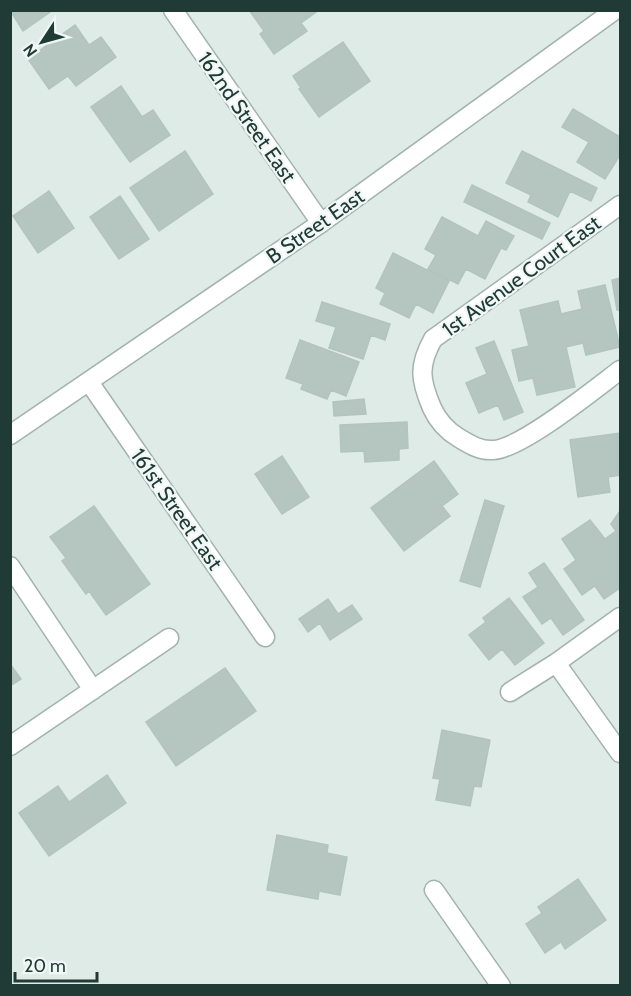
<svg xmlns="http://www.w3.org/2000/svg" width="631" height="996" viewBox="0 0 631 996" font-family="Cabin,sans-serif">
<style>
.building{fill:#b5c6c0;stroke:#b2c4be;stroke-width:1.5}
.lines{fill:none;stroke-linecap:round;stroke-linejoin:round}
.minor-casing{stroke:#a2b3ae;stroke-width:21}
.tertiary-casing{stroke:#a2b3ae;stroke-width:21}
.minor{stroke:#fff;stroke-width:18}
.tertiary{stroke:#fff;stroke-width:18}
.labels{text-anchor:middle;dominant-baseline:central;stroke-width:4.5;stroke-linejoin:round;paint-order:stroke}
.street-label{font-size:21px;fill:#203b36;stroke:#f0f7f4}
</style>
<rect width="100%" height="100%" fill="#dfebe7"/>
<path class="building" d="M10 10H53L23 31Z
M249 10H319L301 23 307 31 274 54 260 34 264 31Z
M75 25 89 45 101 37 116 57 76 86 68 76 49 89 28 59Z
M343 42 370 81 319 117 299 89 301 88 293 76Z
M121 86 142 117 153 110 170 135 130 162 91 107Z
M573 109 620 137V155L605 179 577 162 589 142 562 127Z
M185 151 213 194 159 231 130 188Z
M522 151 597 188 591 201 570 191 558 217 528 202 531 195 506 183Z
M472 185 550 223 542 239 464 202Z
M49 191 74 228 38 253 13 216Z
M120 196 149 239 119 259 90 217Z
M442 217 478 236 486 221 514 236 506 250 501 248 485 279 466 269 458 284 428 269 436 255 425 249Z
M393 253 449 281 433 313 416 304 409 318 380 304 385 293 376 288Z
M620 278V310H617L612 280Z
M605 285 620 347 586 355 583 343 566 347 575 387 537 395 533 378 519 381 512 350 529 346 520 310 558 301 561 314 582 309 578 291Z
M322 302 390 324 385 340 371 335 363 359 329 348 336 327 316 321Z
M300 340 359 362 346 396 331 390 327 399 301 389 303 384 286 378Z
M494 341 523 412 504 420 498 405 479 413 466 383 487 374 476 348Z
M364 399 366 414 334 416 333 402Z
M407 422 408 448 399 449V460L365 462 364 451 341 452 340 425Z
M620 433V475L608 477 610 492 578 497 570 440Z
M282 456 309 497 282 514 255 474Z
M434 461 458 494 442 506 450 516 404 551 371 508Z
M485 500 504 506 480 587 460 581Z
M94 506 150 584 106 615 89 591 86 594 62 561 66 558 50 537Z
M620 511V588L604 599 595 586 582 595 564 569 576 560 562 539 590 520 605 539 616 531 611 524Z
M544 563 584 620 563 635 551 618 542 624 523 597 538 587 529 573Z
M509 598 544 643 515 665 502 649 489 660 469 635 486 622 483 618Z
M328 599 338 614 352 605 362 619 330 640 320 623 308 632 299 619Z
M10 664 21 679 10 686Z
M225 668 256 711 176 766 146 722Z
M442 730 490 740 481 787 474 786 470 806 436 800 440 779 433 778Z
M107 775 126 803 49 856 19 813 58 786 69 802Z
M277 835 328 845 327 853 347 857 340 895 319 891 318 899 267 890Z
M578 879 606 920 565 949 561 942 545 953 526 924 542 913 538 907Z"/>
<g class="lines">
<g class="minor-casing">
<path id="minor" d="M173 10 321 223
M620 205 433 339C418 366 420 380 432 408 438 421 447 431 459 438 469 444 480 451 493 450 521 449 595 389 620 370
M89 382 265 637
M10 566 93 690
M556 663 620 753
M510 692 556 663 620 617
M10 746 169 638
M434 890 501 986"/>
</g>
<g class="tertiary-casing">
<path id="tertiary" d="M10 435 321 223 615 10"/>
</g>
<use href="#minor" class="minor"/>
<use href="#tertiary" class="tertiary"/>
</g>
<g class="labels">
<g class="street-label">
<text transform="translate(247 117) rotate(55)">162nd Street East</text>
<text transform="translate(315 226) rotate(-35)">B Street East</text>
<text transform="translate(521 276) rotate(-36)">1st Avenue Court East</text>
<text transform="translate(177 509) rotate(55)">161st Street East</text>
</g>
</g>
<rect width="631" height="996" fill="none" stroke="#203b36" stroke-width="24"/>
<g transform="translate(42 42) rotate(234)" stroke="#f0f7f4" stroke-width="4.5" paint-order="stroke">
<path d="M0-4.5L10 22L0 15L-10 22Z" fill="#203b36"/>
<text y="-9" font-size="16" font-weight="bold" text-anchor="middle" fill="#203b36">N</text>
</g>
<path d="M15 972v9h82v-9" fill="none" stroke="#203b36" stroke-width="3"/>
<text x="24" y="972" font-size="18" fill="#203b36" stroke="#f0f7f4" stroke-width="4.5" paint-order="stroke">20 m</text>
</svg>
